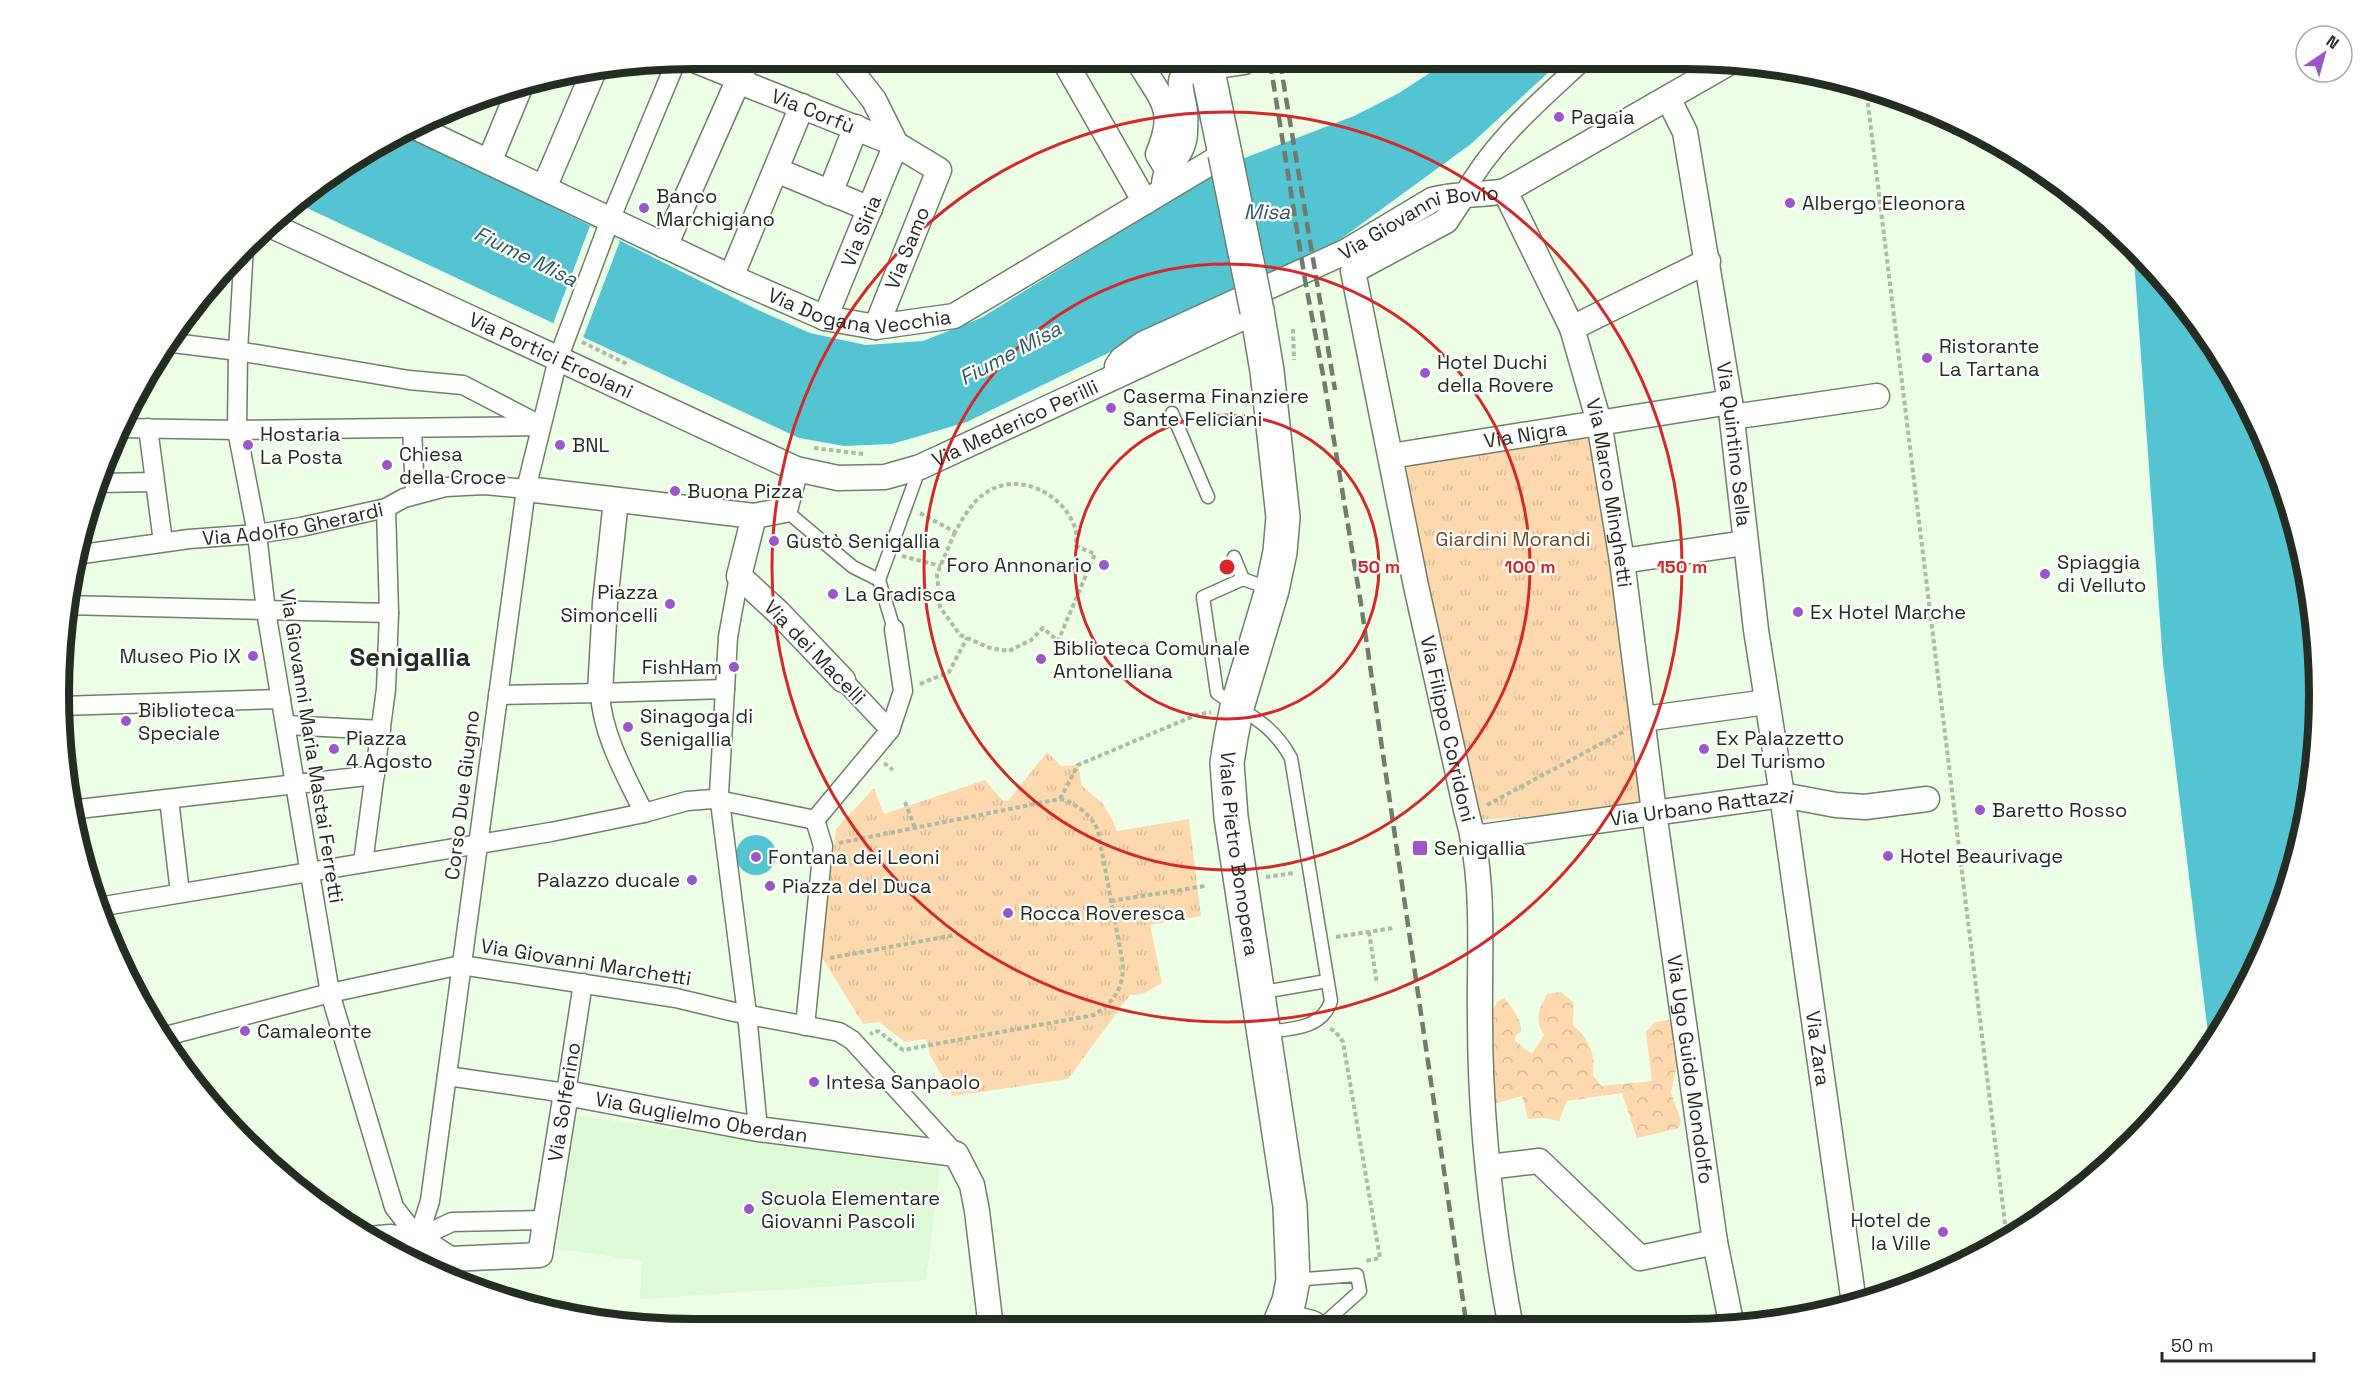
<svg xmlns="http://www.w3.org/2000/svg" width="2378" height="1388" viewBox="0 0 2378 1388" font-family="'Space Grotesk',sans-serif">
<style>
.built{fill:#ddf9d5}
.forest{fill:url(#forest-crowns)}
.park{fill:url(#park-tufts)}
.water{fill:#54c4d2}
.pier{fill:#ecffe6}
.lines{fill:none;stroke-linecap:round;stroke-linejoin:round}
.service-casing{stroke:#6d8167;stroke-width:15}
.pedestrian-casing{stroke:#6d8167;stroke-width:21}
.minor-casing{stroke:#6d8167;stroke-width:27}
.secondary-casing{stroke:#6d8167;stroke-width:36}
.path{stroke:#acbca7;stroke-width:4;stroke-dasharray:4.5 3;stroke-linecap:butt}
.service{stroke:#fff;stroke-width:12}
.pedestrian{stroke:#fff;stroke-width:18}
.minor{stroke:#fff;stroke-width:24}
.secondary{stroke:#fff;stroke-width:33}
.rail{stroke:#707d6d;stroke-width:4.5;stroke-dasharray:12 6;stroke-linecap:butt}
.secondary-bridge-casing{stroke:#6d8167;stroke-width:36;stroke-linecap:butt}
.secondary-bridge{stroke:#fff;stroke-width:33}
.ring{fill:none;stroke:#d62828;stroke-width:3}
.poi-dot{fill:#9b56cb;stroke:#fff;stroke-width:2}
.labels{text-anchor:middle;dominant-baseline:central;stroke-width:4.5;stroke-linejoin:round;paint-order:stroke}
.street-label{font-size:20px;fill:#242d22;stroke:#fff}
.poi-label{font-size:20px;fill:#242d22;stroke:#fff;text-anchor:start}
.park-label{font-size:20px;fill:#704c1d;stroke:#fff}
.water-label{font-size:21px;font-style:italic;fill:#2c5c62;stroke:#fff}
.district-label{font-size:26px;font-weight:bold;fill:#242d22;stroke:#fff}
.rim{fill:none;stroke:#242d22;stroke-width:8}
.centre{fill:#d62828;stroke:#fff;stroke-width:3}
.ring-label{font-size:18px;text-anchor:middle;font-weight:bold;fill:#d62828;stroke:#fff;stroke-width:4.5;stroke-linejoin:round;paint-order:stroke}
</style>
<defs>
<pattern id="forest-crowns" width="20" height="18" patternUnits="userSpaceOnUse" patternTransform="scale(1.5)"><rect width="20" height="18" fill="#fed9ae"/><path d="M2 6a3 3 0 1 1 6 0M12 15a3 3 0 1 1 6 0" fill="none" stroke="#dabb95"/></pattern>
<pattern id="park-tufts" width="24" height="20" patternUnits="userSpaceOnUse" patternTransform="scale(1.5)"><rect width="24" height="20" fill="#fed9ae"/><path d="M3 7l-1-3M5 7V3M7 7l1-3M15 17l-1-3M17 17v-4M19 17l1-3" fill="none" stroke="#dabb95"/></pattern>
</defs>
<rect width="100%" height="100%" fill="#ecffe6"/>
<path class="built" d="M576 1115 940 1168 926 1280 640 1299 642 1261 557 1249Z"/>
<path class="forest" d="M1561 992 1574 1003 1573 1025C1589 1039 1596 1054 1593 1075L1601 1086 1652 1081 1646 1032 1655 1022 1675 1019 1678 1031 1672 1041 1677 1064 1671 1093 1681 1120 1679 1128 1637 1138 1622 1093 1567 1101 1559 1121 1544 1118 1528 1119 1522 1096 1494 1104 1488 1019 1497 1002 1504 998C1512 1008 1521 1018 1521 1031L1515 1037V1041L1532 1054 1544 1035C1534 1019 1539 1010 1547 994Z"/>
<path class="park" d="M1593 430 1643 809 1479 820 1399 462Z
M1047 752 1061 766 1078 765 1082 786 1102 803 1111 817 1117 831 1189 819 1201 916 1150 925 1162 983 1143 994 1130 995 1068 1079 953 1096 930 1055 926 1039 905 1042 879 1022 863 1024 821 956 836 829 874 788 884 814 985 780 1002 800 1008 801Z"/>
<path class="water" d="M1562 60 1471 144 1338 241 967 422 892 444 844 446 799 438 294 202 307 190 402 131 756 309 810 333 866 345 923 341 981 318 1208 177 1247 157 1354 116 1399 93 1448 61Z
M2133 245 2212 341 2271 450 2307 570 2319 694 2307 818 2271 937 2210 1050 2163 663Z
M736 855a20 20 0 1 1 40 0a20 20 0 1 1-40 0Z"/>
<path class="pier" d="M590 226 620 241 583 338 553 324Z"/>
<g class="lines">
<g class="service-casing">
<path id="service" d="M1172 413 1208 497
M785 510 853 567 879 580
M1234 557 1243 579 1271 589
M1243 579 1203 597 1217 693C1248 715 1272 723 1291 758L1331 1001C1322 1030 1289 1029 1264 1032
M879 580 920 467
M879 580 894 629
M1258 993 1327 981
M1293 1280 1357 1275 1360 1291 1320 1327"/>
</g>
<g class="pedestrian-casing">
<g id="pedestrian">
<path d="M696 64 738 81"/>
<path d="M1463 195C1493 140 1539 102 1584 60"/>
<path d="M244 246 238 351 237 430 257 534 266 611 330 993 394 1207 418 1238"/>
<path d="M165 342 238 351 409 380 463 385 538 424"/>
<path d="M118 428 237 430 541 426"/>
<path d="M148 428 163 542"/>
<path d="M412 428 415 494"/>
<path d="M98 483 154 482"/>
<path id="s1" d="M75 555 189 539 257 534 301 527 386 508 404 498 445 487 485 485 526 489"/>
<path d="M739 576 728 637 719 794 747 1014 758 1129"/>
<path d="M65 605 389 613"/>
<path d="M843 680 890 730"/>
<path d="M600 693 725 689"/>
<path d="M498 695 600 693C602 735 626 776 644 813"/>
<path d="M61 706 281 699"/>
<path d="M286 725 381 730"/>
<path d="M169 799 180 893"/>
<path d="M70 810 375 775"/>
<path d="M815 820 890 730 903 691 894 629"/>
<path d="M363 863 386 689 389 613 386 508"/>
<path d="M98 907 551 832 644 813 687 801 713 799 815 820"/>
<path d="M805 1026 823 846 815 820"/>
<path d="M162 1037 330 993 461 965 676 998 734 1012 839 1032 852 1040 956 1154"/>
<path d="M447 1076 566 1093 583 983"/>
<path d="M368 1236 390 1234 418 1238"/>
<path d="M418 1238 430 1201 526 489 558 359 610 220 675 64"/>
<path d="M418 1238 452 1222 545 1220"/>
</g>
</g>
<g class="minor-casing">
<g id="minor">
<path d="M1065 62 1145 202"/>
<path d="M1139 62C1162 101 1177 108 1158 154L1167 169"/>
<path d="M845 63 874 100 896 144 939 170 876 327"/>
<path d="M1225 65 1244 62"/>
<path id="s2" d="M738 81 896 144 825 318"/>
<path id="s3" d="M1668 98 1685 132 1730 402 1756 630 1782 795 1854 1303"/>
<path id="s4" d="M411 125 731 277 825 318 876 327 954 316 1225 154"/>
<path d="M489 162 521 85"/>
<path d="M776 170 870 209"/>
<path d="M544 188 595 68"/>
<path d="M1164 190C1162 165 1184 158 1185 133 1185 127 1186 120 1185 114 1185 104 1179 91 1181 81 1182 75 1186 74 1191 71"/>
<path id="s5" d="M1505 191 1572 328 1599 422 1622 561 1654 812 1715 1242 1732 1327"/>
<path d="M830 193 856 127"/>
<path id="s6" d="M1463 195 1446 221 1353 271 1416 586 1466 810C1486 879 1479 949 1480 1019 1480 1123 1492 1227 1511 1328"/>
<path id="s7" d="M268 224 796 469 838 478 885 477 920 467 1257 311"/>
<path d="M665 246 746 63"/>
<path d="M731 277 802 106"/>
<path d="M1572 328 1708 261"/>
<path id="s8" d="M1117 366 1122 359 1143 344 1345 252 1432 200C1456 193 1480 196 1505 191L1732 61"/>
<path d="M1732 417 1877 396"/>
<path id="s9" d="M1391 456 1730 402"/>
<path d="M526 489 754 516 785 510 796 469"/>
<path d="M754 516 739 576 779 613 843 680"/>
<path d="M1622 561 1745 543"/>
<path d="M600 693 605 603 616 500"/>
<path d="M1643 719 1767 702"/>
<path id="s10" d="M1474 838 1782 795 1836 805 1865 807 1927 799"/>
<path d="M1488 1167 1539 1161 1640 1258 1715 1242"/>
<path id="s11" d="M418 1238 450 1259 540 1255 566 1093 758 1129 956 1154 972 1185 977 1211 991 1328"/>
<path d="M1284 1316 1312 1323 1321 1328"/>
</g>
</g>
<g class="secondary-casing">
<g id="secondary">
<path d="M1206 62 1225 154"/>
<path id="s12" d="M1257 311 1267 371 1283 517 1280 552 1272 590 1237 707 1231 737 1227 763 1231 817 1290 1206 1293 1280 1289 1301 1278 1328"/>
</g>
</g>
<path class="path" d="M1866 88 2007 1240
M1293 329 1294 360
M582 342 629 365
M814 448 863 454
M920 513 955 532C963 518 973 500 987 492 1019 471 1064 494 1075 528 1077 533 1076 541 1076 546L1095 554 1058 641 1043 628 1031 640 1009 651 990 648 960 635 940 607 937 574 955 532
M902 556 941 566
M920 684 949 672 967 638
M884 763 893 770
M1060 799 1078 765 1196 715 1211 712
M905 802 915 828
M1487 805 1623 732
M839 843 1060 799C1077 804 1091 814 1098 831L1122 959C1126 984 1115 1002 1094 1015L903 1050 878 1031 870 1034
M1266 877 1294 873
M1111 901 1205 886
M1369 932 1377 984
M1336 937 1393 928
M830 958 955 935
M1330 1029 1335 1031 1343 1042 1380 1258 1365 1261"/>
<use href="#service" class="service"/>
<use href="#pedestrian" class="pedestrian"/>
<use href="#minor" class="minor"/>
<use href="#secondary" class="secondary"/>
<path class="rail" d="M1270 62 1305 280 1324 380 1361 604 1467 1328
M1280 62 1335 390"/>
<g class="secondary-bridge-casing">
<path id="secondary-bridge" d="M1225 154 1257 311"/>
</g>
<use href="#secondary-bridge" class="secondary-bridge"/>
</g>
<g class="ring">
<circle cx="1227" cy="567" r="152"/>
<circle cx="1227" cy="567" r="303"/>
<circle cx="1227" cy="567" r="455"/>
</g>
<g class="poi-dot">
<circle cx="1559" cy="117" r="6"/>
<circle cx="1790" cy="203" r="6"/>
<circle cx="644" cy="208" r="6"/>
<circle cx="1927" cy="358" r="6"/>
<circle cx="1425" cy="373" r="6"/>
<circle cx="1111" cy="408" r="6"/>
<circle cx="248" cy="445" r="6"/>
<circle cx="560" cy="445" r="6"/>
<circle cx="387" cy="465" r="6"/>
<circle cx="675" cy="491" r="6"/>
<circle cx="774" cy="541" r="6"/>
<circle cx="1104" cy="565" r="6"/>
<circle cx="2045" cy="574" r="6"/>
<circle cx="833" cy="594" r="6"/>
<circle cx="670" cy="604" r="6"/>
<circle cx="1798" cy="612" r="6"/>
<circle cx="253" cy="656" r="6"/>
<circle cx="1041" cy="659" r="6"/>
<circle cx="734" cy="667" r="6"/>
<circle cx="126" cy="721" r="6"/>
<circle cx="628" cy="727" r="6"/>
<circle cx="334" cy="749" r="6"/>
<circle cx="1704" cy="749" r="6"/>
<circle cx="1980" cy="810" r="6"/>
<rect x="1412" y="840" width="16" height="16" rx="3"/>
<circle cx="1888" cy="856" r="6"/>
<circle cx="756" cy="857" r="6"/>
<circle cx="692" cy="880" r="6"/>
<circle cx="770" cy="886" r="6"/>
<circle cx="1008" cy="913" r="6"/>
<circle cx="245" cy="1031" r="6"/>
<circle cx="814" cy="1082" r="6"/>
<circle cx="749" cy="1209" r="6"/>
<circle cx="1943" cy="1232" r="6"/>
</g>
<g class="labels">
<g class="street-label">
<text stroke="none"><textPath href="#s2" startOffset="81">Via Corfù</textPath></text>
<text stroke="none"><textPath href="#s8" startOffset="338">Via Giovanni Bovio</textPath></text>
<text transform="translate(861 231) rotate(-68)">Via Siria</text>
<text transform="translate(907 248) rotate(-68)">Via Samo</text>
<text stroke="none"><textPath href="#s4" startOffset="490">Via Dogana Vecchia</textPath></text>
<text stroke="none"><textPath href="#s7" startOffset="312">Via Portici Ercolani</textPath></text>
<text stroke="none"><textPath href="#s7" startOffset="813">Via Mederico Perilli</textPath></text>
<text stroke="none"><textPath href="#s9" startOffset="136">Via Nigra</textPath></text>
<text stroke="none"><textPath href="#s3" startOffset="354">Via Quintino Sella</textPath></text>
<text stroke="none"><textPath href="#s5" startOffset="322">Via Marco Minghetti</textPath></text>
<text stroke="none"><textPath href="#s1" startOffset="220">Via Adolfo Gherardi</textPath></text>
<text transform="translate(815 652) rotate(46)">Via dei Macelli</text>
<text stroke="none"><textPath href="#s6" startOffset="604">Via Filippo Corridoni</textPath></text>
<text transform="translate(312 746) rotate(81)">Via Giovanni Maria Mastai Ferretti</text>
<text transform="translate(462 795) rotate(-83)">Corso Due Giugno</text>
<text stroke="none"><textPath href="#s10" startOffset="230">Via Urbano Rattazzi</textPath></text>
<text stroke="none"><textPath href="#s12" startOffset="552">Viale Pietro Bonopera</textPath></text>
<text transform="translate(586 962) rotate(9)">Via Giovanni Marchetti</text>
<text stroke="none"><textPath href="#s3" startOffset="964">Via Zara</textPath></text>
<text stroke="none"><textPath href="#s5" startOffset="904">Via Ugo Guido Mondolfo</textPath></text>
<text transform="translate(564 1102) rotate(-81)">Via Solferino</text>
<text stroke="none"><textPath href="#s11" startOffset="430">Via Guglielmo Oberdan</textPath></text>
</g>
<g class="poi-label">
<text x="1571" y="117">Pagaia</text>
<text x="656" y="196">Banco<tspan x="656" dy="23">Marchigiano</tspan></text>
<text x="1802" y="203">Albergo Eleonora</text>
<text x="1939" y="346">Ristorante<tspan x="1939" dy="23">La Tartana</tspan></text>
<text x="1437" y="362">Hotel Duchi<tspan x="1437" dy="23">della Rovere</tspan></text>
<text x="1123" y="396">Caserma Finanziere<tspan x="1123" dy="23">Sante Feliciani</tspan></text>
<text x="260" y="434">Hostaria<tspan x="260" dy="23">La Posta</tspan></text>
<text x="572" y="445">BNL</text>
<text x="399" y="454">Chiesa<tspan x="399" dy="23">della Croce</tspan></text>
<text x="687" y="491">Buona Pizza</text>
<text x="786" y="541">Gustò Senigallia</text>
<text x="2057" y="562">Spiaggia<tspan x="2057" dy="23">di Velluto</tspan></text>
<text x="1092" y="565" text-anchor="end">Foro Annonario</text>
<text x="658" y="592" text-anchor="end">Piazza<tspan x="658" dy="23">Simoncelli</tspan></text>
<text x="845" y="594">La Gradisca</text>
<text x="1810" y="612">Ex Hotel Marche</text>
<text x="1053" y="648">Biblioteca Comunale<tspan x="1053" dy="23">Antonelliana</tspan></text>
<text x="241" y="656" text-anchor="end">Museo Pio IX</text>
<text x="722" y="667" text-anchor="end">FishHam</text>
<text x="138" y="710">Biblioteca<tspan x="138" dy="23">Speciale</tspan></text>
<text x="640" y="716">Sinagoga di<tspan x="640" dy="23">Senigallia</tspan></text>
<text x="346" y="738">Piazza<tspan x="346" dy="23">4 Agosto</tspan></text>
<text x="1716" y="738">Ex Palazzetto<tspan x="1716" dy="23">Del Turismo</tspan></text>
<text x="1992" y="810">Baretto Rosso</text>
<text x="1434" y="848">Senigallia</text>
<text x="1900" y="856">Hotel Beaurivage</text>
<text x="768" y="857">Fontana dei Leoni</text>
<text x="680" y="880" text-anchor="end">Palazzo ducale</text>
<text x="782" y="886">Piazza del Duca</text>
<text x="1020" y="913">Rocca Roveresca</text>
<text x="257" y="1031">Camaleonte</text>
<text x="826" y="1082">Intesa Sanpaolo</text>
<text x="761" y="1198">Scuola Elementare<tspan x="761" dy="23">Giovanni Pascoli</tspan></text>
<text x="1931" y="1220" text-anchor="end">Hotel de<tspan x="1931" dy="23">la Ville</tspan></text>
</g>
<g class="park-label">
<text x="1513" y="539">Giardini Morandi</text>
</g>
<g class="water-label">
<text x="1267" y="211">Misa</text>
<text transform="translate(526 256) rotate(26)">Fiume Misa</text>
<text transform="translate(1010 353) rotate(-28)">Fiume Misa</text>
</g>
<g class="district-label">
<text x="410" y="657">Senigallia</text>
</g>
</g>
<path d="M0 0H2378V1388H0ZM694 69H1684A625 625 0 0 1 2309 694V694A625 625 0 0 1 1684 1319H694A625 625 0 0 1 69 694V694A625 625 0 0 1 694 69Z" fill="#fff" fill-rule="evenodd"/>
<path class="rim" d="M694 69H1684A625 625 0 0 1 2309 694V694A625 625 0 0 1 1684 1319H694A625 625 0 0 1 69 694V694A625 625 0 0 1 694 69Z"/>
<circle cx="1227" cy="567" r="9" class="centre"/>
<g class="ring-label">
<text x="1379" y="573">50 m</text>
<text x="1530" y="573">100 m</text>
<text x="1682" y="573">150 m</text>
</g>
<g transform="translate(2324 54) rotate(36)"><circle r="28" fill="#ffffff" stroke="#a7aba7" stroke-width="1.5"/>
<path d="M0-4.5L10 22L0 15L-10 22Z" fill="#9b56cb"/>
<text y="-9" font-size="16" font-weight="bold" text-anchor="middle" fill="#242d22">N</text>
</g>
<path d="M2162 1352v9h152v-9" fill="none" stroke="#242d22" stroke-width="3"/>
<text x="2171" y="1352" font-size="18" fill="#242d22" stroke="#ffffff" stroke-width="4.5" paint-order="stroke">50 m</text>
</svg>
